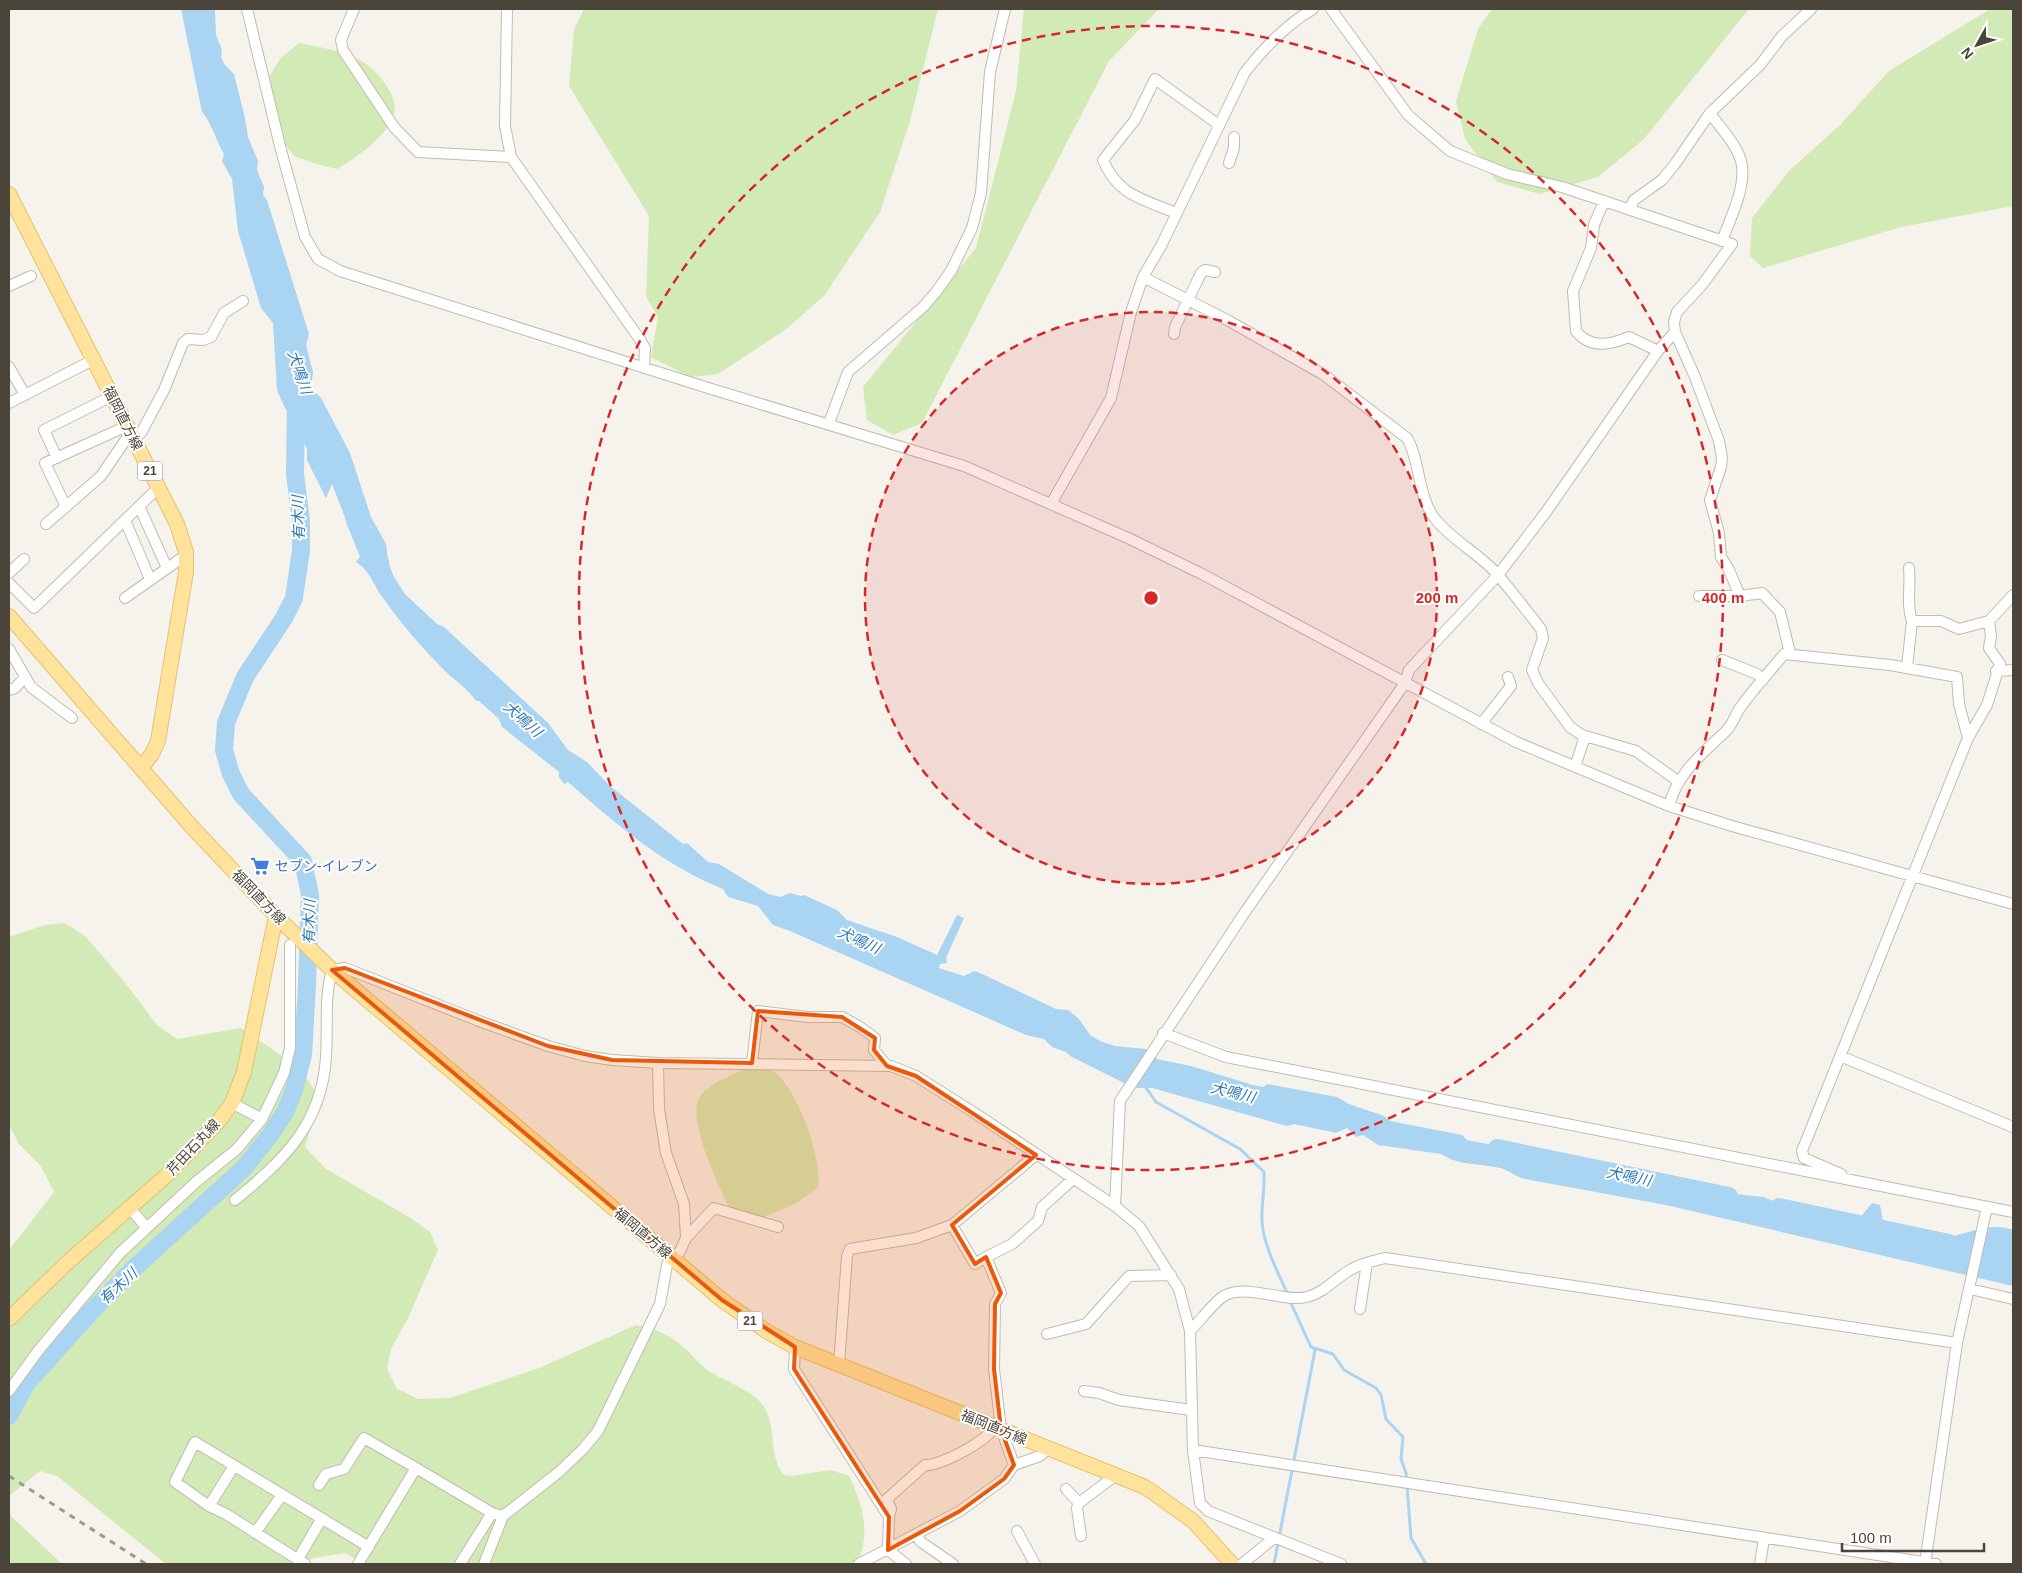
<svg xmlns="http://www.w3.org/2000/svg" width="2022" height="1573" viewBox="0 0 2022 1573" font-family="Helvetica,'Noto Sans JP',sans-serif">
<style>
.green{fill:#d2eab5}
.water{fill:#a9d4f2}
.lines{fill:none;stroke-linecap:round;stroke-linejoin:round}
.stream{stroke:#a9d4f2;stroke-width:3}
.river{stroke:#a9d4f2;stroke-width:18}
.minor-casing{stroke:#c2bbae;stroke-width:12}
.major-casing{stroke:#e6c16a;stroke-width:16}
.minor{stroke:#fff;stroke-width:10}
.major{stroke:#ffe39c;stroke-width:14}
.rail{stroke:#9a9a9a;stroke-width:3;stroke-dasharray:6 6;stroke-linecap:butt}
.marked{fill:#e8590c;fill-opacity:0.2;stroke:#e8590c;stroke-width:4;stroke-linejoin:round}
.ring{fill:none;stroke:#d62828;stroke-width:2.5;stroke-dasharray:9 6}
.labels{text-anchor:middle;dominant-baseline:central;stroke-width:4;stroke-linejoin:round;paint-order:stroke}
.shield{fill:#fff;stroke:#817c74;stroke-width:1}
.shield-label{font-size:12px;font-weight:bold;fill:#4b4439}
.street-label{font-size:14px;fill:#4b4439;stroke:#fff}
.shop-label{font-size:14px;fill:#366cbe;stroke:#fff;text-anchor:start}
.water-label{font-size:15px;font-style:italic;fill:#2e7ab2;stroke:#fff}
.centre{fill:#d62828;stroke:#fff;stroke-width:2.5}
.ring-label{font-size:15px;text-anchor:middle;font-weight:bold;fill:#d62828;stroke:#fff;stroke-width:4;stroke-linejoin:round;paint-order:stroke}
</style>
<rect width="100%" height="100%" fill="#f6f3ec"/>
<path class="green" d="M584 9H938L910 121 880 212 824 296 785 330 718 374 690 377 651 357 658 317 646 297 649 216 569 86 574 29Z
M1024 9H1159L1109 61 922 423 893 435 867 420 863 387 976 248 1016 91Z
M1492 9H1749L1644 139 1598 177 1540 194 1497 182 1465 139 1456 101 1478 29Z
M1990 9H2013V206L1901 227 1763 268 1750 256 1752 218 1789 171 1840 125 1889 71Z
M299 43C319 47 340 50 358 59 370 65 379 75 386 85 391 92 397 105 394 114 387 137 356 158 337 169L313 163 294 156 281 139 269 88V77L280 59Z
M65 923 85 936 123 980 157 1025 177 1039 241 1028C276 1053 304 1064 323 1105L313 1120 305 1147 326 1169 409 1217 430 1232 438 1250 408 1318 391 1349 387 1369 397 1389 418 1399 450 1398 539 1368 636 1325C650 1327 670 1335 681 1345 691 1353 699 1365 709 1371 724 1381 755 1391 764 1407 777 1428 768 1456 784 1475L792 1476 831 1470 849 1476C863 1504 871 1534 857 1564H362L345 1553 313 1558 302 1564H166L57 1476 40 1471 9 1496V1250L54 1192 40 1165 19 1144 9 1125V937L45 925Z
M752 1065C759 1067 771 1069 777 1074 799 1095 822 1156 818 1187L797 1203 755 1221 729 1208C719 1185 684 1116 701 1095 710 1083 738 1072 752 1065Z
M9 1505 11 1516 62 1564H9Z"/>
<path class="water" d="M181 9H215L216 35 222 50 221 57 225 65 234 74 245 118 248 137 258 161 257 170 264 187 263 195 267 200 309 334 306 345 313 372 311 388 321 398 350 453 371 517 386 544 388 562 394 577 405 594 437 624 444 627 548 723 568 750 587 762 610 786 683 844 687 843 708 862 719 864 768 894 780 897 790 893 801 896 804 895 837 910 847 920 897 937 937 955 957 915 964 918 946 958 947 963 940 964 939 968 964 976 974 971 980 973 1056 1009 1068 1010 1079 1019 1090 1035 1100 1041 1115 1046 1146 1049 1157 1059 1191 1066 1253 1085 1263 1087 1267 1084 1337 1097 1349 1104 1384 1116 1390 1121 1462 1135 1467 1140 1513 1149 1531 1158 1548 1161 1554 1164 1593 1170 1666 1186 1763 1197 1810 1215 1859 1219 1872 1203 1880 1205 1884 1226C1899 1239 1915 1238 1934 1237 1940 1236 1945 1238 1950 1237 1971 1232 1992 1222 2013 1230V1286L1666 1205 1525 1179C1516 1177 1508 1170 1500 1168 1480 1163 1458 1166 1441 1154L1378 1145 1363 1135 1356 1137 1347 1128 1336 1133 1294 1124 1287 1126 1152 1088H1134L1070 1056 1066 1052 1052 1047 1044 1039 1026 1035 790 931 773 925 758 906 728 897 723 889C663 865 616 824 568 782L564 784 559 777V772L502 727 499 719 479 701H476C468 689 457 682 446 672 423 649 402 625 383 598 372 583 372 573 356 562L360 557 344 517 357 537 365 546 372 537 371 526C358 518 335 465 330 449L323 455 333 482 326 498 307 460V449L300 436V426L285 408 277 390 273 323 261 308 238 231 232 179 222 161 224 154C216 141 212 123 202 112Z"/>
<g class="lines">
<path class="stream" d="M1144 1085 1156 1102 1240 1149 1264 1172C1265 1189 1261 1206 1262 1222 1264 1247 1278 1272 1288 1295
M1290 1301 1311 1347 1333 1354 1344 1370 1376 1388 1381 1395 1386 1419 1403 1437 1401 1459 1406 1473 1411 1538 1426 1564
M1274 1564 1315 1350"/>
<path class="river" d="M320 429 355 518 380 562
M1497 1148 1729 1196
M1779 1207 1949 1243
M9 1416 26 1384 89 1314 131 1271 244 1168 271 1134 285 1112 294 1090 303 1055 307 985 310 895 303 861 241 794 231 774 224 750 226 723 245 677 284 618 294 598 301 550V521L295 474 296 398"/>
<g class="minor-casing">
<path id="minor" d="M247 9 281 150 305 237 318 259 340 271 705 387 964 466 1128 538 1202 574 1516 742 1669 806 1732 826 2013 904
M354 9 341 40 343 50 394 127 418 152 511 157
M507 9 505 126 511 157 639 338 645 348 644 368
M1331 9 1408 115 1450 151 1507 174 1562 187 1732 244 1702 285 1677 312 1674 322 1675 332 1695 377 1719 441 1722 458 1721 467 1710 500 1719 533 1721 557 1729 570 1740 596 1762 593 1780 612 1790 653
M1710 113C1720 128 1740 147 1742 166 1745 190 1730 219 1722 241
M1229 163 1234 148V137
M1604 201 1594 225 1591 248 1573 291 1576 331C1590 349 1610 345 1629 337L1658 351
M1630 209 1634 200 1662 180 1675 164 1710 113 1760 65 1782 36 1811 9
M1176 213C1143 199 1118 196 1103 160L1135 120 1155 79 1219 125
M1143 277 1229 321 1324 375 1407 438C1421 462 1417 497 1436 520 1453 541 1480 554 1498 575 1513 593 1527 611 1541 629L1543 638 1532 670 1538 683 1570 727 1582 735 1636 751 1679 782
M9 286 31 276
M1174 334 1175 327 1201 273 1205 270 1215 272
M9 367 25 395
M9 403 93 360
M829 423 848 372 923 307 936 292 951 271 972 228 981 193 990 72 1005 9
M132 435 141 433 164 390 183 343 188 339 203 340 211 337 224 313 243 301
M57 458 44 430 112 396
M1051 504 1111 398 1131 312 1143 277 1161 246 1245 72C1264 48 1287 24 1313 9
M139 506 167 568
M66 507 45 463 127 426
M125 520 150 579
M46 524 101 476 131 432
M1909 568C1911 585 1906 605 1912 621
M9 573 24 559
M9 583 34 608 159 487
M1699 596H1740
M125 598 186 555
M9 649 31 687 72 718
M1722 660 1757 674 1763 680
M1907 667 1912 621H1941L1959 629 1989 621
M1996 671 2013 670
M9 690 15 688 24 678
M1481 724 1511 686 1508 677
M1575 767 1585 736
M1669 806C1677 773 1703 753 1726 731 1733 724 1735 715 1740 708 1753 689 1770 672 1784 654L1890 665 1957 677 1959 704 1968 738
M1163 1033 1226 1057 2013 1212
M1840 1056 2013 1127
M752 1063 758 1011 807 1017H842L860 1027 875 1038 874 1050 887 1066
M232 1103 262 1119
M1841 1174 1804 1158 1802 1151 1968 738 1987 705 2000 664 1989 648 1991 636 1989 621 2013 595
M235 1200C284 1160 322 1124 326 1057 328 1028 324 998 332 970L345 968 479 1021 548 1046 585 1056 612 1060 658 1063 891 1066 916 1076 973 1112 1115 1206 1139 1226 1179 1289 1190 1331 1193 1450 1200 1503 1208 1511 1341 1564
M1115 1206 1120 1101 1245 912 1405 683 1409 670 1498 575 1546 512 1658 351 1675 332
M130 1208 146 1227
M686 1238 714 1208 778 1227
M986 1257 975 1264 952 1225 1036 1155
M1970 1289 2013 1299
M1360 1309 1367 1263
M1190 1331C1200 1321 1210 1307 1221 1298 1242 1281 1282 1303 1307 1297 1326 1292 1336 1277 1352 1269 1362 1263 1374 1261 1385 1258L1957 1343
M1047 1334 1086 1324 1129 1276 1171 1275
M795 1347 794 1369 889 1517 888 1550 906 1564
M839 1365 847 1256 850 1249 916 1238 952 1225
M9 1391 38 1351 120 1253 196 1182 237 1149 262 1119 284 1073 290 1048V945
M1084 1391 1099 1393 1119 1400 1191 1410
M1193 1450 1936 1564
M1014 1465 1001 1429 994 1369 995 1304 1001 1293 986 1257 1012 1244 1038 1221 1042 1207 1072 1180
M319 1485 326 1474 344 1469 364 1438 416 1468
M1066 1489 1079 1503
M209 1506 234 1466
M889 1516 891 1509 887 1499 925 1465C940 1466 988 1441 994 1427
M1017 1531 1035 1564
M255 1533 282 1495
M916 1535 921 1542 953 1564
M1081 1536 1077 1508 1079 1503 1116 1475
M298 1559 322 1518
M305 1564 226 1514 209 1506 175 1482 195 1442 369 1547
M358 1564 416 1468 492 1513 503 1516
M460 1564 492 1513
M484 1564 503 1516 559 1472 583 1449 598 1431 660 1304 667 1265 680 1251 686 1238 684 1204 666 1153 659 1109 658 1063
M859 1564 960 1511 1004 1479 1014 1465 1040 1456 1048 1448
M1242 1564 1274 1538
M1760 1564 1764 1539
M1925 1564 1957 1343 1987 1207"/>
</g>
<g class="major-casing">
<path id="major" d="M9 194 177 524 186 552V572L158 741 152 754 142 767
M9 616 191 826 276 916 332 970 722 1300 766 1331 795 1347 1145 1487 1193 1521 1232 1564
M9 1319 69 1261 167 1175 218 1122 232 1103 244 1072 276 916"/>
</g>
<use href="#minor" class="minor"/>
<use href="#major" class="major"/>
<path class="rail" d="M9 1476 146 1564"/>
</g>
<path class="marked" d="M345 968 548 1046 612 1060 752 1063 758 1011 842 1017 875 1038 874 1050 887 1066 916 1076 1036 1155 952 1225 975 1264 986 1257 1001 1293 995 1304 994 1369 1001 1429 1014 1465 1004 1479 960 1511 888 1550 889 1517 794 1369 795 1347 722 1300 332 970Z"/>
<circle cx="1151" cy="598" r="286" fill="#d62828" fill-opacity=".12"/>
<g class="ring">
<circle cx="1151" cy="598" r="286"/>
<circle cx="1151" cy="598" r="572"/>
</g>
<defs>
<g id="supermarket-bare" transform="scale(1.5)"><path d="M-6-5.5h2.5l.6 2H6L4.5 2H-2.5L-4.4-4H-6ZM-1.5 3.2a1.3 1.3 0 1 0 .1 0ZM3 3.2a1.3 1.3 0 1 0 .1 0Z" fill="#3f7fe0" stroke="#fff" stroke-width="2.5" paint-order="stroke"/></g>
</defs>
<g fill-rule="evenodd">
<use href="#supermarket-bare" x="260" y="866"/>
</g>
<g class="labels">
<g class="shield">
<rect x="137.5" y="461.5" width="25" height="19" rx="4"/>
<rect x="737.5" y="1311.5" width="25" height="19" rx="4"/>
</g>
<g class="shield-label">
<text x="150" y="471">21</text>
<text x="750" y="1321">21</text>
</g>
<g class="street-label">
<text transform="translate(123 418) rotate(63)">福岡直方線</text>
<text transform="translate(259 897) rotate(46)">福岡直方線</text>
<text transform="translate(193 1147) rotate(-47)">芹田石丸線</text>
<text transform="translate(643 1233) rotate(40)">福岡直方線</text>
<text transform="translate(994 1427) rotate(22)">福岡直方線</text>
</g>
<g class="shop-label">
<text x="275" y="866">セブン-イレブン</text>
</g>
<g class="water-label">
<text transform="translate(300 372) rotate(71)">犬鳴川</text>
<text transform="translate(298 518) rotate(-92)">有木川</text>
<text transform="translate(523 719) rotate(42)">犬鳴川</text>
<text transform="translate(309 922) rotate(-89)">有木川</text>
<text transform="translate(859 940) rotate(24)">犬鳴川</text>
<text transform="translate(1233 1092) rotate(14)">犬鳴川</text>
<text transform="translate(1629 1176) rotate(12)">犬鳴川</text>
<text transform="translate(118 1286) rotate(-43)">有木川</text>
</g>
</g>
<circle cx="1151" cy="598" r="8" class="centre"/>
<g class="ring-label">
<text x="1437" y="603">200 m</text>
<text x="1723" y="603">400 m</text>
</g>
<rect width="2022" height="1573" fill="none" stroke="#4b4439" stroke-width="20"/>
<g transform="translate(1977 45) rotate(230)" stroke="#ffffff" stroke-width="4" paint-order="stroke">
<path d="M0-4L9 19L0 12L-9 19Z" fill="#4b4439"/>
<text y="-8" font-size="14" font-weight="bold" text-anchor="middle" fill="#4b4439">N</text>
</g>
<path d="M1842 1543v8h142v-8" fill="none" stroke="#4b4439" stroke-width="2.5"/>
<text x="1850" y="1543" font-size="15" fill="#4b4439" stroke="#ffffff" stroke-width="4" paint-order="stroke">100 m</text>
</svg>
